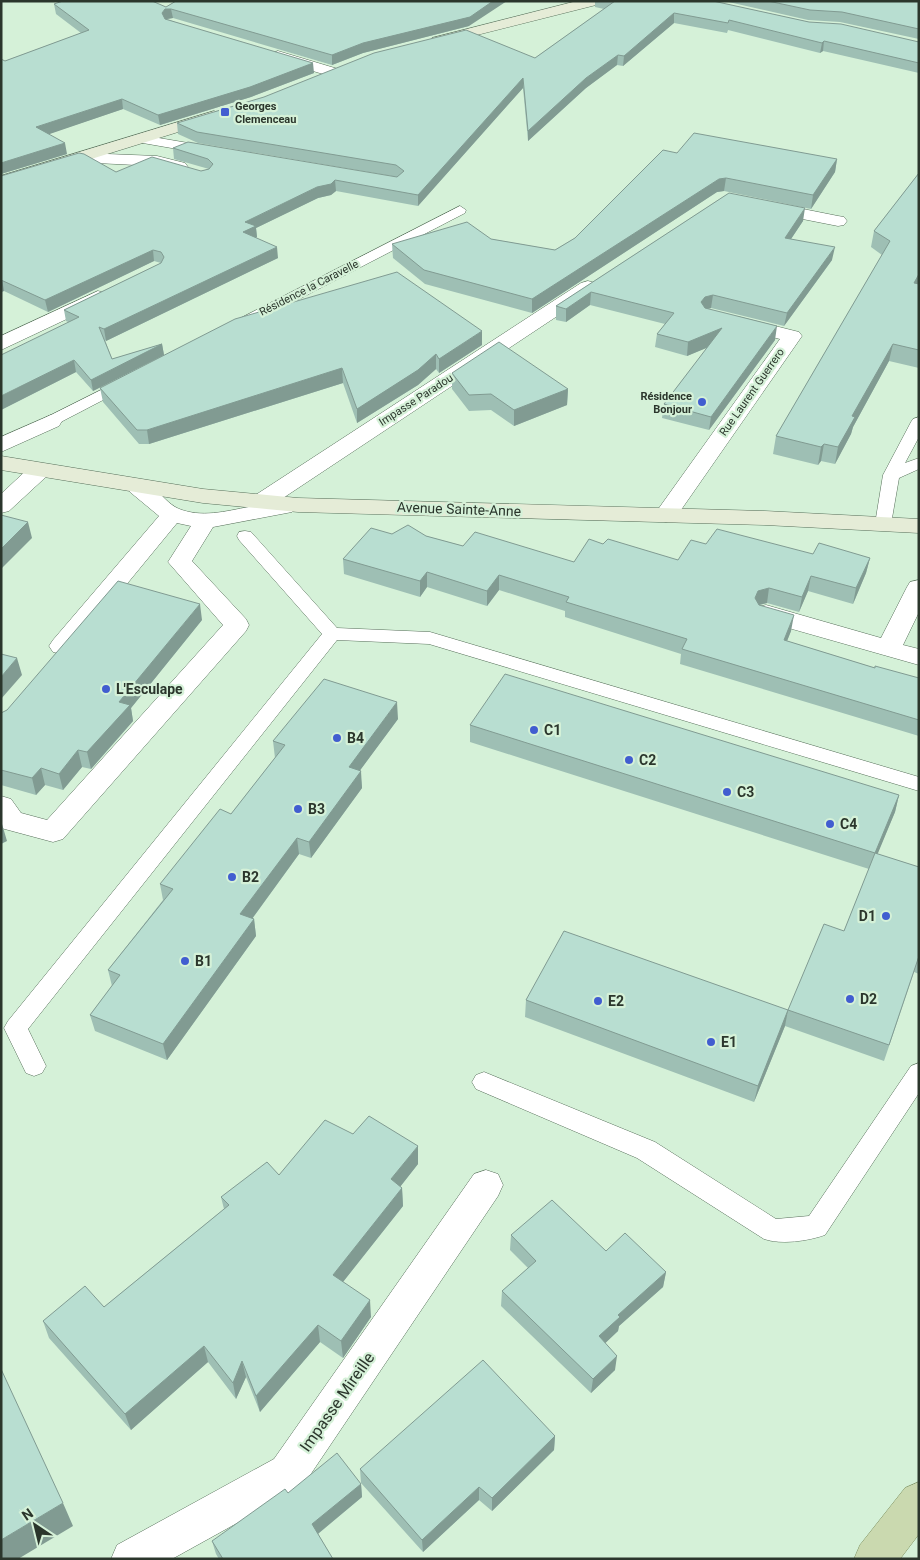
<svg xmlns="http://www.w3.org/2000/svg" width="920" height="1560" viewBox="0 0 920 1560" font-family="Roboto,sans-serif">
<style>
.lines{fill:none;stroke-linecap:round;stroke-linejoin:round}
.lane-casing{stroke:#576f5a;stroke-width:1}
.street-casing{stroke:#576f5a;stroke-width:1}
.secondary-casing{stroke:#576f5a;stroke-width:1}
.primary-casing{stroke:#7c8f5f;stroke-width:1}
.lane{fill:#fff;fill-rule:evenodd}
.street{fill:#fff;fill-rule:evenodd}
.secondary{fill:#e5ecd7;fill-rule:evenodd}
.primary{fill:#cad9af;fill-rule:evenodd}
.wall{fill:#9ebfb4}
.shaded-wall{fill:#819b92}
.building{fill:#b8ded1;stroke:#819b92}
.poi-dot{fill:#415dd0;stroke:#d5f1d8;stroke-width:2}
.labels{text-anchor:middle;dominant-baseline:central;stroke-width:4.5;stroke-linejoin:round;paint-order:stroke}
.far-poi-label{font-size:11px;font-weight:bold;fill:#2b362c;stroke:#d5f1d8;text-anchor:start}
.far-street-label{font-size:11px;fill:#2b362c;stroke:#d5f1d8}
.street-label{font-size:14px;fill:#2b362c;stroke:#d5f1d8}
.poi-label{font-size:14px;font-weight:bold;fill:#2b362c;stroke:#d5f1d8;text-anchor:start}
.near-street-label{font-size:16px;fill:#2b362c;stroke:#d5f1d8}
</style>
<rect width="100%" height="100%" fill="#d5f1d8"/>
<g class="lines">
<g class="lane-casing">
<path id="lane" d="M141 135 206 146 212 150 206 154 137 142 135 139 137 136Z
M460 206 466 210 465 213 249 325H239L237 322 239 319Z
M125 378 130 380 133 383 130 386 57 424H45L43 421 45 418Z
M919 417V437L905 463 919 458V469L899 478 891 524 889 528H877L875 524 883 475 911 422 913 419Z
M245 531 251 532 337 628 430 632 919 777V791L429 644 337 640 28 1029 46 1066 42 1073 34 1076 26 1073 4 1028 8 1021 322 634 239 540 237 536 239 532Z
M919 1063V1093L825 1235C808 1241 781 1245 764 1239L637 1158 476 1089 472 1082 476 1075 484 1072 655 1142 776 1219 809 1216 911 1066Z"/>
</g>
<g class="street-casing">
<path id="street" d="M278 51 338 69 341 72 338 75 333 77 273 59 270 56 273 53Z
M82 153 157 156 185 163 188 167 185 171 179 172 156 166 76 162 74 158 76 154Z
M768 202 838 216 844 217 847 221 844 225 838 226 762 211 759 207 762 203Z
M588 281 595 283 598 287 595 291 277 502 284 500 292 502 295 507 292 512 213 527 192 561 246 619 249 625 246 631 63 839 53 842 1 828V796L11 799 21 813 47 820 223 625 168 562 191 526 177 523 71 652 62 654 53 652 49 646 53 640 159 516 130 492 127 487 130 482C154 476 162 504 182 510 206 518 230 510 254 506L251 501 254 496 581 283Z
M98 291 105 293 108 297 105 301 1 350V336Z
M739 317 799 332 802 336 674 520 666 522 658 520 654 515 780 339 732 327 729 323 732 319Z
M51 415 59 416 62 421 59 426 1 452V437Z
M40 463 48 465 51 470 48 475 9 511 1 513V494L32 465Z
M919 580V612L903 645 919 649V665L757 619 754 613 757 607 766 605 881 638 907 587 910 582Z
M486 1170 498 1174 503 1185 498 1196 302 1487 172 1559H111L117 1545 274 1459 474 1174Z"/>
</g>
<g class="secondary-casing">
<path id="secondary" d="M577 1H602L600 4 437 45 432 44 430 41 432 38Z
M214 111 220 113 222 116 220 119 1 187V176Z
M1 456 203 489 298 498 765 511 919 519V533L765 525 298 512 203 503 1 470Z"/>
</g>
<g class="primary-casing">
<path id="primary" d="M919 1482V1534L900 1559H854L860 1545 905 1488Z"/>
</g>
<use href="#lane" class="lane"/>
<use href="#street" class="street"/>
<use href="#secondary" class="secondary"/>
<use href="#primary" class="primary"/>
</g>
<path class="wall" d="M595 1H712L809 22 919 42V73L823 51 820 53 728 30 727 33 674 23 623 66 617 65 586 88 528 141 523 88 418 206 336 191 331 195 318 198 256 228 257 237 256 238 278 258 106 341 105 340 112 359 162 344 164 355 93 391 76 372 1 410 68 322 66 321 64 310 161 263 154 261 48 312 4 291 1 292V176L116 172 201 171 209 169 174 159 173 148 397 177 198 143 178 134 177 123 535 58 604 9 595 7Z
M724 1H919V39L840 22 808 20Z
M54 4 166 7 469 26 363 53 332 65 173 18 167 19 314 73 251 97 160 125 123 109 48 134 67 154 1 174 5 61 81 33 56 14Z
M677 153 837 159 835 172 811 209 724 191 717 192 532 313 425 284 393 258 392 244 491 239 555 250 575 238Z
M919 173V368L889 361 853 427 851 434 835 464 821 461 818 465 773 454 776 436 882 255 871 247 874 231Z
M729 193 803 221 791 239 832 260 784 326 711 308 708 309 775 340 709 430 662 418 664 404 708 347 687 356 655 347 657 334 665 324 590 305 566 322 556 320V306Z
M482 345 439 373 436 369 418 385 357 423 343 383 149 444H139L103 402 100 388Z
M452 373 568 389 567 405 514 426 491 410 469 411 452 389Z
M392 534 426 536 463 546 574 562 603 544 678 560 706 544 813 554 870 558 866 573 853 604 808 591 799 612 767 603 759 605 791 631 787 641 875 668 919 678V736L680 664 681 654 565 617V611L499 590 487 606 427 587 420 597 344 574 343 559Z
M202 620 131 708 133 721 91 769 82 767 63 790 45 785 36 795 1 785V713Z
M398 719 360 770 362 788 311 858 299 854 252 919H254L256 936 167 1060 95 1031 90 1015 112 986 108 970 163 900 160 884 231 814 275 758 273 741Z
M470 725 899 795 895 812 877 854 919 867V974L914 972 884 1061 785 1026 754 1102 525 1017 526 1000 788 1010 844 931 869 869 470 742Z
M353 1134 418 1164 400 1187 402 1188 403 1206 343 1282 371 1317 343 1358 320 1342 260 1412 246 1377 236 1399 208 1362 131 1430 49 1338 43 1321 104 1307 224 1209 221 1197 279 1175Z
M511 1235 606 1251 666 1272 663 1287 619 1326 618 1331 605 1343 615 1370 591 1393 501 1306 502 1291 528 1268 510 1250Z
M555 1436 554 1450 492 1511 479 1500 423 1552 361 1483 360 1469Z
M361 1484 362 1497 318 1534 333 1559H219L216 1554 212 1541 288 1493Z"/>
<path class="shaded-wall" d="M493 1H507L469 26 363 53 332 65V55L363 43Z
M165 9H171L173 18 167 19 163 23 162 13Z
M674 13V23L623 66 624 56Z
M824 41 823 51 820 53 822 43Z
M618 55 617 65 586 88 528 141V131L586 78Z
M313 63 314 73 251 97 160 125 158 115Z
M523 78V88L418 206V195Z
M122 99 123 109 38 138 36 127Z
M65 143 67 154 1 174V163Z
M837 159 835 172 811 209 813 195Z
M726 178 724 191 717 192 532 313V299L719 179Z
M335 180 336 191 331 195 318 198 256 228 257 237 244 243 243 232 245 222 317 187Z
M805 208 803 221 783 251 785 238Z
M277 247 278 258 106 341 104 329Z
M835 247 832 260 784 326 787 313Z
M153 250 154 261 48 312 45 300Z
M919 274V284L914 283Z
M2 279 4 291 1 292V280Z
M591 292 590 305 566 322V309Z
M713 295 711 308 703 310 701 302 705 297Z
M777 326 775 340 709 430 711 417Z
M722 328 721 342 687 356 688 342Z
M482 331V345L439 373V359Z
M162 344 164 355 93 391 91 380Z
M893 344 889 361 853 427 851 434 835 464 838 447 852 416Z
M436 354V369L418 385 357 423V409Z
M74 360 76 372 1 410V396Z
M342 368 343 383 149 444 147 430Z
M568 389 567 405 514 426V410Z
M824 444 821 461 818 465 821 447Z
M28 522 32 538 1 569V549Z
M870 558 866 573 853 604 856 588Z
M427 572V587L420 597V581Z
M499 575V590L487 606V591Z
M811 576 808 591 799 612 802 597Z
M769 588 767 603 755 606V598L758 591Z
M200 604 202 620 131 708 133 721 91 769 87 752 119 702Z
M794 615 791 631 781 656 784 640Z
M17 658 22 675 1 699V677Z
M397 702 398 719 350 784 349 767Z
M78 750 82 767 63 790 59 774Z
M41 768 45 785 36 795 32 778Z
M361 771 362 788 311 858 309 842Z
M899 795 895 812 871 870 875 853Z
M2 824 7 841 1 844V825Z
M297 838 299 854 243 931 240 914Z
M254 919 256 936 167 1060 163 1044Z
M788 1010 785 1026 754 1102 758 1086Z
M418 1146V1164L392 1197 391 1179Z
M402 1188 403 1206 335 1292 333 1275Z
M666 1272 663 1287 619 1326 618 1331 597 1351 599 1336 618 1315Z
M370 1300 371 1317 343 1358 341 1341Z
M318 1325 320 1342 260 1412 256 1396Z
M204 1346 208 1362 131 1430 125 1414Z
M617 1356 615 1370 591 1393 593 1379Z
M242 1361 246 1377 236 1399 233 1383Z
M555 1436 554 1450 492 1511V1498Z
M361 1484 362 1497 314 1537 312 1524Z
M479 1487V1500L423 1552 422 1540Z
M63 1503 73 1526 18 1559H1V1540Z"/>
<path class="building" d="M63 1H152L166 7 176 1H493L470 17 363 43 332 55 171 9H165L162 13 165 19 313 63 250 87 158 115 122 99 36 127 65 143 1 163V59L5 61 89 30 54 4Z
M614 1H713L809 22 841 24 919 42V63L824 41 822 43 729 20 728 23 674 13 624 56 618 55 586 78 528 131 523 78 418 195 335 180 331 184 317 187 245 222 256 226 243 232 277 247 104 329 99 327 112 359 162 344 91 380 74 360 1 396V355L79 317 64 310 161 263 164 257 161 252 153 250 45 300 1 280V176L79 153 84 154 116 172 152 157 201 171 209 169 213 164 208 159 173 148 188 142 397 177 404 171 396 165 197 132 177 123 264 97 374 53 466 30 535 58 615 1Z
M768 1H919V29L842 12 810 10Z
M694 133 837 159 813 195 726 178 719 179 532 299 424 270 392 244 467 222 491 239 555 250 575 238 663 150 677 153Z
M919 173V274L914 283 919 284V350L893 344 852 416 855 417 838 447 824 444 821 447 776 436 890 241 874 231Z
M729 193 805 208 785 238 835 247 787 313 713 295 705 297 701 302 705 308 777 326 711 417 664 404 722 328 688 342 657 334 674 313 591 292 566 309 556 306Z
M397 272 482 331 439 359 436 354 418 370 357 409 342 368 147 430H137L100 388 235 319Z
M499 342 568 389 514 410 491 394 469 395 452 373Z
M1 515 28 522 1 549Z
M408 525 426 536 463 546 475 532 574 562 589 539 603 544 608 539 678 560 691 540 706 544 717 529 813 554 819 543 870 558 856 588 811 576 802 597 769 588 758 591 755 598 759 605 794 615 784 640 875 668V666L919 678V720L682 649 687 639 566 602 569 597 499 575 487 591 427 572 420 581 343 559 371 528 392 534Z
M118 581 200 604 119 702 130 705 87 752 78 750 59 774 41 768 32 778 1 770V713L7 710Z
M1 654 17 658 1 677Z
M505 674 899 795 875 853 470 725Z
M324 679 397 702 349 767 361 771 309 842 297 838 240 914 254 919 163 1044 90 1015 120 975 108 970 173 889 160 884 220 809 231 814 285 745 273 741Z
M875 853 919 867V956L889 1045 788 1010 824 924 844 931Z
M564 931 788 1010 758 1086 526 1000Z
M369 1116 418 1146 391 1179 402 1188 333 1275 370 1300 341 1341 318 1325 256 1396 242 1361 233 1383 204 1346 125 1414 43 1321 85 1286 104 1307 229 1205 221 1197 267 1162 279 1175 325 1120 353 1134Z
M552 1200 606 1251 625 1233 666 1272 618 1315 620 1317 599 1336 617 1356 593 1379 502 1291 536 1261 511 1235Z
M483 1360 555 1436 492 1498 479 1487 422 1540 360 1469Z
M1 1369 63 1503 1 1540Z
M337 1453 361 1484 312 1524 333 1559H223L212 1541 285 1489 288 1493Z"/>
<g class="poi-dot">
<rect x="220" y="107" width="10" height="10" rx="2.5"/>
<circle cx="702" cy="402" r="5"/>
<circle cx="106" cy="689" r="5"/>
<circle cx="534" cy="730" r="5"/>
<circle cx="337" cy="738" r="5"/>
<circle cx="629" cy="760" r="5"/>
<circle cx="727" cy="792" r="5"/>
<circle cx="298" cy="809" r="5"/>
<circle cx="830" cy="824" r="5"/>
<circle cx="232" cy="877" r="5"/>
<circle cx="886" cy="916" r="5"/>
<circle cx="185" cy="961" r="5"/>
<circle cx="850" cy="999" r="5"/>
<circle cx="598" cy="1001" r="5"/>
<circle cx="711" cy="1042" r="5"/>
</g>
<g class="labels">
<g class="far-poi-label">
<text x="235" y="106">Georges<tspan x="235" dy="13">Clemenceau</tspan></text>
<text x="692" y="396" text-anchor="end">Résidence<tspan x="692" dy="13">Bonjour</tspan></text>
</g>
<g class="far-street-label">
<text transform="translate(309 288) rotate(-27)">Résidence la Caravelle</text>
<text transform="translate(752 392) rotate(-55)">Rue Laurent Guerrero</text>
<text transform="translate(416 400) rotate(-33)">Impasse Paradou</text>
</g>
<g class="street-label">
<text transform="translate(459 509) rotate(2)">Avenue Sainte-Anne</text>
</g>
<g class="poi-label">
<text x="116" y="689">L'Esculape</text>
<text x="544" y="730">C1</text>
<text x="347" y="738">B4</text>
<text x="639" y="760">C2</text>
<text x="737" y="792">C3</text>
<text x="308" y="809">B3</text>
<text x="840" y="824">C4</text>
<text x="242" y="877">B2</text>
<text x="876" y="916" text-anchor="end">D1</text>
<text x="195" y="961">B1</text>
<text x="860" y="999">D2</text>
<text x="608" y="1001">E2</text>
<text x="721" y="1042">E1</text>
</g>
<g class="near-street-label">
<text transform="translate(337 1402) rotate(-55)">Impasse Mireille</text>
</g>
</g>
<rect width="920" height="1560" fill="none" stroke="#2b362c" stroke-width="5"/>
<g transform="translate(35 1525) rotate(325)" stroke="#d5f1d8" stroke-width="4" paint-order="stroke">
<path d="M0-4L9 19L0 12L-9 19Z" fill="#2b362c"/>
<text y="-8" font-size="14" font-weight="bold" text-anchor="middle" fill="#2b362c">N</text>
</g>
</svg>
